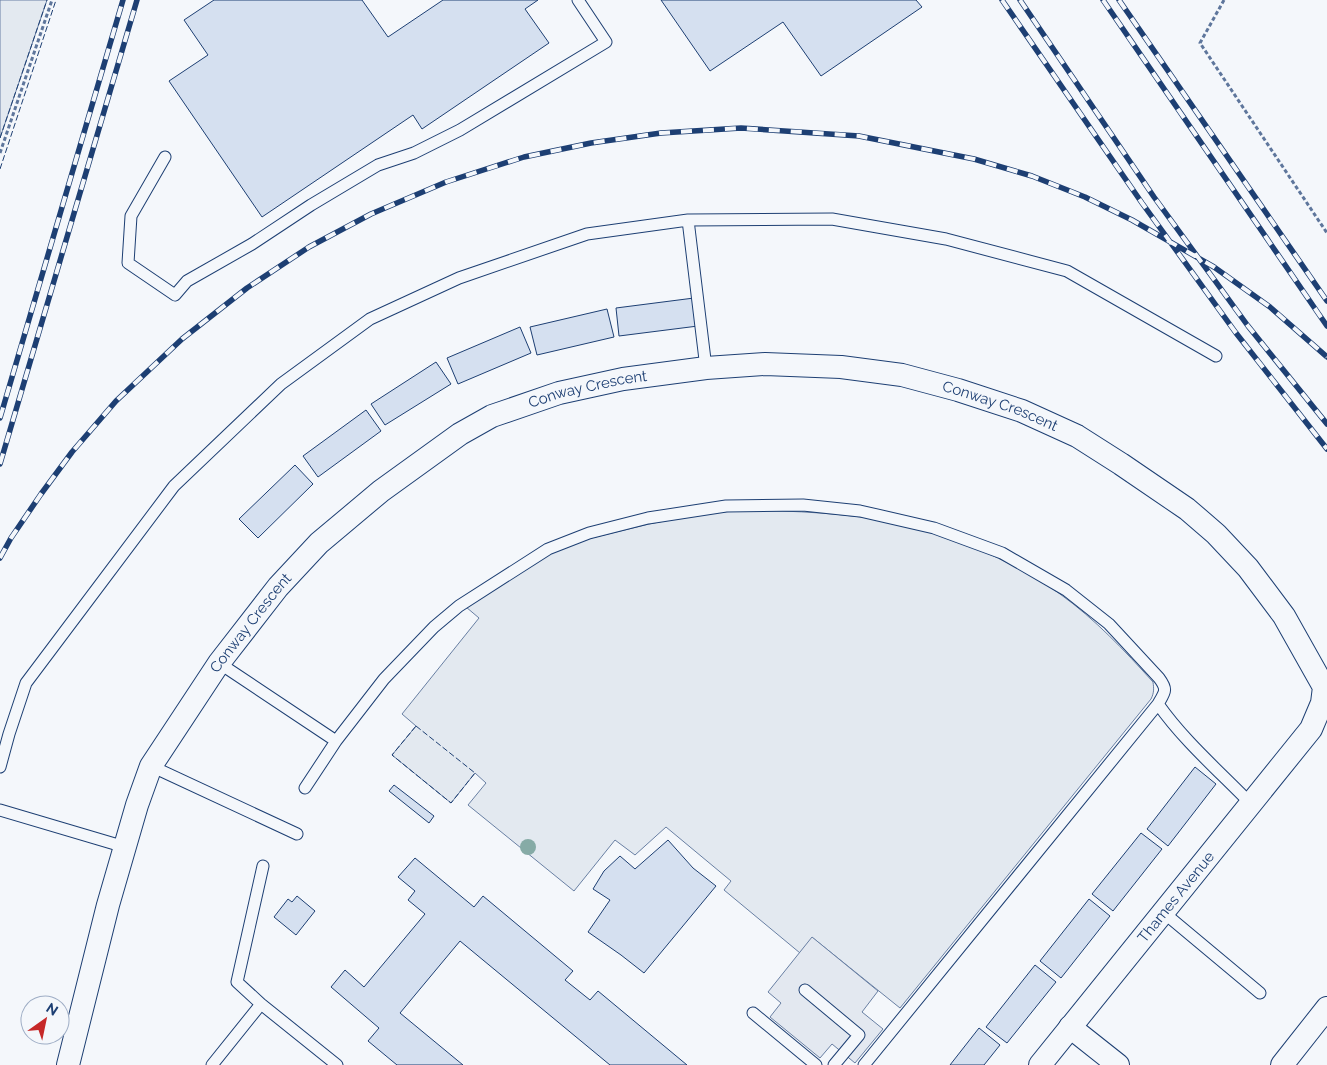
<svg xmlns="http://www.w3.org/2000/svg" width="1327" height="1065" viewBox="0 0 1327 1065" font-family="Raleway,sans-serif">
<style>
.green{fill:#e3e9f0;stroke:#687fa3}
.parking{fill:#e3e8f0;stroke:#687fa3}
.building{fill:#d5e0f0;stroke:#1d3f73}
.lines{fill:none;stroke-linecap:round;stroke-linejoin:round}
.lane-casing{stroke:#1d3f73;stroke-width:13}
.street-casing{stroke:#1d3f73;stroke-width:24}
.path{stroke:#5e769c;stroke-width:3;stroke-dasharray:4 2.5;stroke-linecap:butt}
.lane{stroke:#f4f7fb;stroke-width:11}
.street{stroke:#f4f7fb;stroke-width:22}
.rail-casing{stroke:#1d3f73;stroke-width:5.5}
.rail{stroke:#f4f7fb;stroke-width:4;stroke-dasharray:11;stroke-linecap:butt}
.fence{stroke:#1d3f73;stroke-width:1;stroke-dasharray:6 2.5;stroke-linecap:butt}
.tree{fill:#86aba6}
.labels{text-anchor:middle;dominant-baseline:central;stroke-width:4;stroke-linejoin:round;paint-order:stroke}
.street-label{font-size:15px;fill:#1d3f73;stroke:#f4f7fb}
</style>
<rect width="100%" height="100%" fill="#f4f7fb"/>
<path class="green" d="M0 0H47L0 138Z
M746 510C795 511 845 513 893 522 946 533 1017 562 1060 594 1095 619 1124 650 1153 682 1154 689 1154 693 1151 699L900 1008 813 938 800 953 724 890 731 881 666 827 635 855 615 840 574 891 468 805 486 783 475 773 451 803 392 755 416 726 402 714 479 618 466 607 557 549 575 542 649 524 700 514Z"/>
<path class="parking" d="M812 937 878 991 862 1012 883 1029 855 1063 832 1044 820 1058 770 1017 781 1003 768 992Z"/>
<path class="building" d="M214 0H362L388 37 443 0H538L525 9 549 43 422 129 413 115 262 217 169 81 208 55 184 20Z
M661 0H916L922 7 821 76 783 22 710 71Z
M694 298 698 326 619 336 616 308Z
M607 309 614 337 537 355 530 327Z
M520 327 531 353 458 384 447 358Z
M436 362 451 384 385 425 371 404Z
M366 410 381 431 318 477 303 456Z
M295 465 313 484 258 538 239 519Z
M1195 767 1216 784 1168 846 1147 829Z
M394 785 434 816 429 823 389 791Z
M1141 833 1162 849 1113 911 1092 894Z
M668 840 693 868 716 886 644 973 621 955 588 932 610 900 593 889 604 871 620 856 635 869Z
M415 858 474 907 483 896 573 971 565 980 590 1000 598 991 687 1065H610L460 941 400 1013 463 1065H397L368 1041 379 1028 331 987 345 970 364 987 425 914 408 900 415 891 398 877Z
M297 896 315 911 296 935 274 917 288 899 292 902Z
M1089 899 1110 916 1061 978 1040 961Z
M1035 965 1056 982 1007 1043 986 1027Z
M979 1028 1000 1045 984 1065H950Z"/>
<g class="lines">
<g class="lane-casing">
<path id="lane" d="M165 157 131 216 128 263 175 295 187 281 252 244 311 205 378 165 414 153 460 130 606 42 578 0
M688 220 706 368
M219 663 336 741
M1158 704C1184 741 1219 771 1251 804
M151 766 297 834
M0 767 9 734 26 683 174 486 281 384 370 319 459 278 587 234 688 220 832 219 946 239 1067 271 1216 356
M305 788 336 741 384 679 434 627 459 606 548 549 589 533 648 518 726 506 803 505 860 511 934 528 1002 553 1066 590 1109 624 1159 678C1168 690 1165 692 1158 704L864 1065
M0 810 125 847
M263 866 237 982 261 1004 337 1065
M1163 912 1260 993
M805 990 859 1035 834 1065
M753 1013 816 1065
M212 1065 261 1004"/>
</g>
<g class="street-casing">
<g id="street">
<path d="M1070 1027 1118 1065"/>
<path id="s1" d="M68 1065 108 905 137 805 151 766 219 663 278 587 319 543 381 491 460 434 492 416 559 393 623 379 706 368 765 364 841 367 902 375 958 390 1022 411 1077 436 1121 464 1187 509 1216 534 1248 568 1284 616 1324 687 1322 703 1311 729 1040 1065"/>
<path d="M1282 1065 1327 1008"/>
</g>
</g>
<path class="path" d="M1224 0 1200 43 1327 233
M0 153 52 0"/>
<use href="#lane" class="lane"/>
<use href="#street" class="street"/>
<g class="rail-casing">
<path id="rail" d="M1002 0 1142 203 1236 333 1327 449
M1020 0 1154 197 1248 326 1327 424
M1103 0 1327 326
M1119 0 1327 301
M0 418 123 0
M0 464 137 0
M0 558 11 538 41 494 72 452 116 401 182 339 247 288 309 247 371 214 446 182 524 157 591 143 661 133 741 128 859 136 974 159 1032 176 1085 197 1132 220 1214 267 1270 307 1327 357"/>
</g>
<use href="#rail" class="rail"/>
<path class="fence" d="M0 138 47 0
M0 169 56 0
M416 726 475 773 451 803 392 755Z"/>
</g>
<circle class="tree" cx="528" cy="847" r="8"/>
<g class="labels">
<g class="street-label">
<text stroke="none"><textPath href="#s1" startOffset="905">Conway Crescent</textPath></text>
<text stroke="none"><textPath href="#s1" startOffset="1325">Conway Crescent</textPath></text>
<text stroke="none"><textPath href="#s1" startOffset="485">Conway Crescent</textPath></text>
<text transform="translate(1176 897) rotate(-51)">Thames Avenue</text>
</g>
</g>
<g transform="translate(45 1020) rotate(33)"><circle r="24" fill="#f4f7fb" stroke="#9eadc5"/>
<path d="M0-4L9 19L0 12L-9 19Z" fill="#c62828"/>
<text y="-8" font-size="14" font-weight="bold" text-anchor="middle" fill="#1d3f73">N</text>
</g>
</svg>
